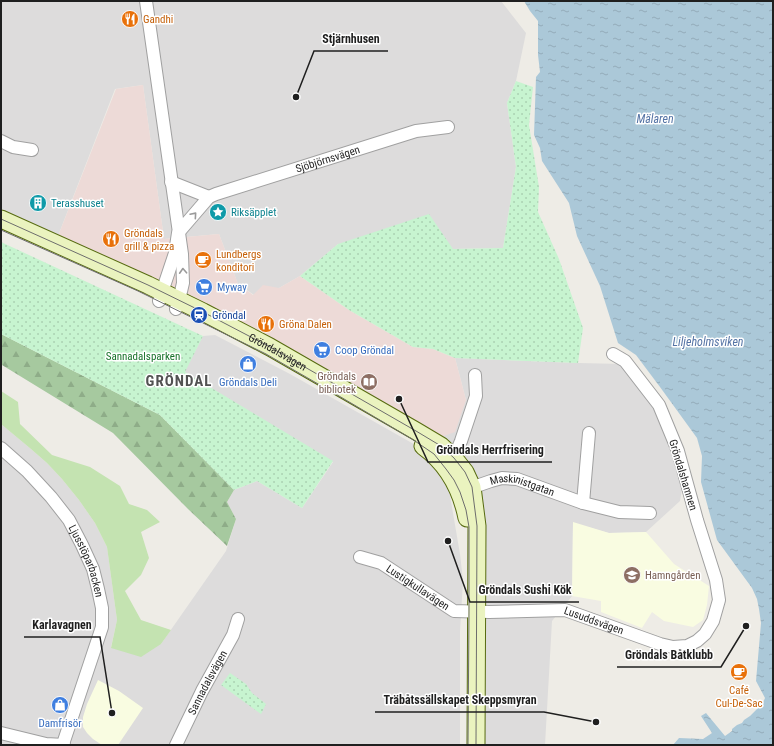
<svg xmlns="http://www.w3.org/2000/svg" width="774" height="746" viewBox="0 0 774 746" font-family="'Roboto Condensed',sans-serif">
<style>
.residential{fill:#dddcdc}
.commercial{fill:#eddad7}
.education{fill:#f9fce1}
.grass{fill:#c4e3b1}
.forest{fill:url(#forest-firs)}
.park{fill:url(#park-dots)}
.water{fill:url(#water-ripples)}
.lines{fill:none;stroke-linecap:round;stroke-linejoin:round}
.street-casing{stroke:#a0a0a0;stroke-width:14}
.secondary-casing{stroke:#576b10;stroke-width:19}
.street{stroke:#fff;stroke-width:12}
.secondary{stroke:#eaf3bf;stroke-width:17}
.tram{stroke:#6d6d6d;stroke-width:1}
.oneway{stroke:#9a9a9a}
.labels{text-anchor:middle;dominant-baseline:central;stroke-width:3;stroke-linejoin:round;paint-order:stroke}
.food-label{font-size:11px;fill:#c56008;stroke:#fff;text-anchor:start}
.street-label{font-size:11px;fill:#1f1f1f;stroke:#fff}
.culture-label{font-size:11px;fill:#0d838f;stroke:#fff;text-anchor:start}
.shop-label{font-size:11px;fill:#366cbe;stroke:#fff;text-anchor:start}
.transit-label{font-size:11px;fill:#164399;stroke:#fff;text-anchor:start}
.park-label{font-size:11px;fill:#177229;stroke:#fff}
.education-label{font-size:11px;fill:#785e54;stroke:#fff;text-anchor:end}
.water-label{font-size:12px;font-style:italic;fill:#5473a5;stroke:#fff}
.district-label{font-size:15px;font-weight:bold;letter-spacing:1px;fill:#525252;stroke:#fff}
.leader{fill:none;stroke:#1f1f1f;stroke-width:1.5}
.callout-dot{fill:#1f1f1f;stroke:#fff;stroke-width:1.5}
.callout-label{font-size:12px;text-anchor:middle;font-weight:bold;fill:#1f1f1f;stroke:#fff;stroke-width:3;stroke-linejoin:round;paint-order:stroke}
</style>
<defs>
<pattern id="forest-firs" width="22" height="20" patternUnits="userSpaceOnUse"><rect width="22" height="20" fill="#a6c99f"/><path d="M5 1l3.5 6h-7zM16 11l3.5 6h-7z" fill="#8eac88"/></pattern>
<pattern id="park-dots" width="8" height="8" patternUnits="userSpaceOnUse"><rect width="8" height="8" fill="#c7f4d0"/><path d="M2 2h.1M6 6h.1" fill="none" stroke="#aad1b2" stroke-width="1.8" stroke-linecap="round"/></pattern>
<pattern id="water-ripples" width="26" height="14" patternUnits="userSpaceOnUse"><rect width="26" height="14" fill="#abc8d8"/><path d="M2 4q2-2 4 0t4 0M15 11q2-2 4 0t4 0" fill="none" stroke="#93abb9"/></pattern>
</defs>
<rect width="100%" height="100%" fill="#eeece6"/>
<path class="residential" d="M1 1H501L526 33 516 81 507 103 516 167 503 248 453 249 338 244 300 276 279 288 254 295 238 284 219 234 164 239 143 85 115 89 58 236 11 214 1 211Z
M215 335 290 374 426 451 447 478 460 554 463 581 460 631V745H1V424L31 449 47 463 62 479 79 500 95 523 107 547 117 620 111 647 161 644 226 551 236 519 227 502 234 490 257 481 302 508 333 462 184 372 203 336Z
M455 358 578 363 623 364 652 404 683 483 680 501 646 532 609 533 573 523 572 596 552 621 545 745H480L481 494 438 438 466 400Z"/>
<path class="commercial" d="M143 85 164 239 219 234 238 284 253 295 263 285 279 288 300 276 349 310 413 347 433 349 455 358 466 400 455 432 438 438 58 236 116 89Z"/>
<path class="education" d="M573 522 609 533 646 532 674 564 709 586 707 605 703 620 693 627 664 621 652 612 642 628 601 612V601L572 596Z
M98 680 119 691 143 708 118 745H102L93 739 87 733 83 727V717L87 704Z"/>
<path class="grass" d="M1 391 18 402 20 424 52 455 90 467 120 486 129 504 147 510 160 522 141 532 149 558 141 575 125 591 141 620 171 630 161 644 141 657 111 648 117 620 107 547 95 523 79 500 62 479 47 463 31 449 1 424Z"/>
<path class="forest" d="M1 334 160 415 234 490 227 502 236 519 227 546 188 509 113 433 2 365 1 366Z"/>
<path class="park" d="M516 81 533 87 529 125 539 187 538 212 559 259 583 328 578 363 455 358 433 349 413 347 349 310 300 276 338 244 429 214 453 249 503 248 516 167 507 103Z
M1 242 203 336 185 372 333 461 302 508 257 481 234 490 160 415 1 334Z
M230 673 246 684 252 693 266 704 261 714 221 685Z"/>
<path class="water" d="M524 1H773V745H673L679 738 703 739 712 733 701 716 706 713 725 736 732 731V729L737 725 742 723 744 720 750 716 757 709 762 705 765 698 756 681 761 623 759 609 757 599 752 588 717 540 701 482 702 456 697 438 660 387 636 355 618 343 600 286 577 236 569 203 542 161 540 148 534 135 536 77 540 72 538 55V21L530 11Z"/>
<g class="lines">
<g class="street-casing">
<g id="street">
<path d="M146 1 182 254 183 283 179 300 176 309"/>
<path d="M1 141 13 147 32 150"/>
<path d="M171 182 209 197"/>
<path id="s1" d="M159 301 175 253 178 233 209 197 216 194 416 131 448 127"/>
<path id="s2" d="M1 448 27 471 51 497 69 520 82 545 93 569 98 589 102 608V627L63 744"/>
<path d="M451 463 454 458 461 441 476 396 475 375"/>
<path id="s3" d="M465 490 491 481 502 478 517 479 583 503 619 512 650 513"/>
<path d="M583 503 589 433"/>
<path id="s4" d="M360 557 381 563 454 611 489 612 565 610 660 644 673 647 687 646 697 641 705 634 713 621 719 600 716 580 697 520 678 451 659 405 625 361 613 354"/>
<path d="M1 733 46 744 64 745"/>
<path id="s5" d="M176 745 202 691 233 635 238 619"/>
</g>
</g>
<g class="secondary-casing">
<g id="secondary">
<path id="s6" d="M1 219 148 285 203 312 270 347 416 431 441 446 454 458 465 472 472 487 477 526 476 745"/>
<path d="M423 446C448 464 461 488 467 518"/>
</g>
</g>
<use href="#street" class="street"/>
<use href="#secondary" class="secondary"/>
<path class="tram" d="M1 219 148 285 203 312 270 347 416 431 441 446 454 458 465 472 472 487 477 526 476 745
M1 230 138 291 266 354 339 396 412 439 434 454 446 469 454 480 460 492 466 510 469 527V611L468 745"/>
</g>
<defs><path id="oneway-chevron" d="M-2-3.5L2.5 0L-2 3.5" fill="none" stroke-width="1.6" stroke-linecap="round" stroke-linejoin="round"/></defs>
<g class="oneway">
<use href="#oneway-chevron" transform="translate(194 215) rotate(-49)"/>
<use href="#oneway-chevron" transform="translate(183 271) rotate(-93)"/>
</g>
<defs>
<g id="restaurant-disc" transform="scale(0.9)"><circle r="9.5" fill="#e8710a" stroke="#fff"/><path d="M-5-6h1v4h1v-4h1v4h1v-4h1v5L-1.5 .5V6h-2V.5L-5-1ZM5-6V6H3V1.5H1.5Q1.5-4 5-6Z" fill="#fff"/></g>
<g id="building-disc" transform="scale(0.9)"><circle r="9.5" fill="#0f9aa8" stroke="#fff"/><path d="M-4-6H4V6H1V3H-1V6H-4ZM-2.5-4.3h1.7v1.8h-1.7ZM.8-4.3h1.7v1.8H.8ZM-2.5-1h1.7V.8h-1.7ZM.8-1h1.7V.8H.8Z" fill="#fff"/></g>
<g id="sight-disc" transform="scale(0.9)"><circle r="9.5" fill="#0f9aa8" stroke="#fff"/><path d="M0-6L1.8-2.2L6-1.7L2.9 1.2L3.7 5.4L0 3.3L-3.7 5.4L-2.9 1.2L-6-1.7L-1.8-2.2Z" fill="#fff"/></g>
<g id="cafe-disc" transform="scale(0.9)"><circle r="9.5" fill="#e8710a" stroke="#fff"/><path d="M-5.5-4.5H6V0H3Q3 3.5 0 3.5H-2.5Q-5.5 3.5-5.5 0ZM3-3.2v2h1.7v-2ZM-6 4.5H4V6H-6Z" fill="#fff"/></g>
<g id="supermarket-disc" transform="scale(0.9)"><circle r="9.5" fill="#3f7fe0" stroke="#fff"/><path d="M-6-5.5h2.5l.6 2H6L4.5 2H-2.5L-4.4-4H-6ZM-1.5 3.2a1.3 1.3 0 1 0 .1 0ZM3 3.2a1.3 1.3 0 1 0 .1 0Z" fill="#fff"/></g>
<g id="station-disc" transform="scale(0.9)"><circle r="9.5" fill="#1a4fb4" stroke="#fff"/><path d="M-3-6H3Q5-6 5-4V2Q5 4 3 4L4.5 6H3L1.5 4h-3L-3 6H-4.5L-3 4Q-5 4-5 2V-4Q-5-6-3-6ZM-3.5-4v3h7v-3ZM-3.5 1v1.5H-2V1ZM2 1v1.5H3.5V1Z" fill="#fff"/></g>
<g id="shop-disc" transform="scale(0.9)"><circle r="9.5" fill="#3f7fe0" stroke="#fff"/><path d="M-5-2.5h2.3a2.7 3.5 0 0 1 5.4 0H5L5.5 6h-11ZM-1.5-2.5h3a1.5 2.3 0 0 0-3 0Z" fill="#fff"/></g>
<g id="library-disc" transform="scale(0.9)"><circle r="9.5" fill="#8d6e63" stroke="#fff"/><path d="M-6-4Q-3-5.5-.7-3.5V5Q-3 3-6 4ZM6-4Q3-5.5 .7-3.5V5Q3 3 6 4Z" fill="#fff"/></g>
<g id="school-disc" transform="scale(0.9)"><circle r="9.5" fill="#8d6e63" stroke="#fff"/><path d="M0-5L7-2L0 1L-7-2ZM-4 1L0 2.5L4 1V4Q0 6-4 4Z" fill="#fff"/></g>
</defs>
<g fill-rule="evenodd">
<use href="#restaurant-disc" x="130" y="19"/>
<use href="#building-disc" x="38" y="203"/>
<use href="#sight-disc" x="218" y="212"/>
<use href="#restaurant-disc" x="111" y="239"/>
<use href="#cafe-disc" x="203" y="260"/>
<use href="#supermarket-disc" x="204" y="287"/>
<use href="#station-disc" x="199" y="315"/>
<use href="#restaurant-disc" x="266" y="324"/>
<use href="#supermarket-disc" x="322" y="350"/>
<use href="#shop-disc" x="248" y="364"/>
<use href="#library-disc" x="369" y="382"/>
<use href="#school-disc" x="632" y="575"/>
<use href="#cafe-disc" x="739" y="672"/>
<use href="#shop-disc" x="60" y="705"/>
</g>
<g class="labels">
<g class="food-label">
<text x="143" y="19">Gandhi</text>
<text x="124" y="233">Gröndals<tspan x="124" dy="13">grill &amp; pizza</tspan></text>
<text x="216" y="254">Lundbergs<tspan x="216" dy="13">konditori</tspan></text>
<text x="279" y="324">Gröna Dalen</text>
<text x="739" y="690" text-anchor="middle">Café<tspan x="739" dy="13">Cul-De-Sac</tspan></text>
</g>
<g class="street-label">
<text stroke="none"><textPath href="#s1" startOffset="243">Sjöbjörnsvägen</textPath></text>
<text stroke="none"><textPath href="#s6" startOffset="307">Gröndalsvägen</textPath></text>
<text transform="translate(683 475) rotate(73)">Gröndalshamnen</text>
<text stroke="none"><textPath href="#s3" startOffset="60">Maskinistgatan</textPath></text>
<text stroke="none"><textPath href="#s2" startOffset="144">Ljusstöparbacken</textPath></text>
<text stroke="none"><textPath href="#s4" startOffset="66">Lustigkullavägen</textPath></text>
<text stroke="none"><textPath href="#s4" startOffset="251">Lusuddsvägen</textPath></text>
<text stroke="none"><textPath href="#s5" startOffset="70">Sannadalsvägen</textPath></text>
</g>
<g class="culture-label">
<text x="51" y="203">Terasshuset</text>
<text x="231" y="212">Riksäpplet</text>
</g>
<g class="shop-label">
<text x="217" y="287">Myway</text>
<text x="335" y="350">Coop Gröndal</text>
<text x="248" y="382" text-anchor="middle">Gröndals Deli</text>
<text x="60" y="723" text-anchor="middle">Damfrisör</text>
</g>
<g class="transit-label">
<text x="212" y="315">Gröndal</text>
</g>
<g class="park-label">
<text x="143" y="356">Sannadalsparken</text>
</g>
<g class="education-label">
<text x="356" y="376">Gröndals<tspan x="356" dy="13">bibliotek</tspan></text>
<text x="645" y="575" text-anchor="start">Hamngården</text>
</g>
<g class="water-label">
<text x="655" y="119">Mälaren</text>
<text x="708" y="342">Liljeholmsviken</text>
</g>
<g class="district-label">
<text x="179" y="381">GRÖNDAL</text>
</g>
</g>
<path class="leader" d="M296 97L314 51H388M399 399L428 462H552M448 541L470 602H579M112 713L100 637H24M746 626L721 667H617M596 722L544 712H375"/>
<g class="callout-dot">
<circle cx="296" cy="97" r="4"/>
<circle cx="399" cy="399" r="4"/>
<circle cx="448" cy="541" r="4"/>
<circle cx="112" cy="713" r="4"/>
<circle cx="746" cy="626" r="4"/>
<circle cx="596" cy="722" r="4"/>
</g>
<g class="callout-label">
<text x="351" y="43">Stjärnhusen</text>
<text x="490" y="454">Gröndals Herrfrisering</text>
<text x="525" y="594">Gröndals Sushi Kök</text>
<text x="62" y="629">Karlavagnen</text>
<text x="669" y="659">Gröndals Båtklubb</text>
<text x="460" y="704">Träbåtssällskapet Skeppsmyran</text>
</g>
<rect width="774" height="746" fill="none" stroke="#1f1f1f" stroke-width="4"/>
</svg>
